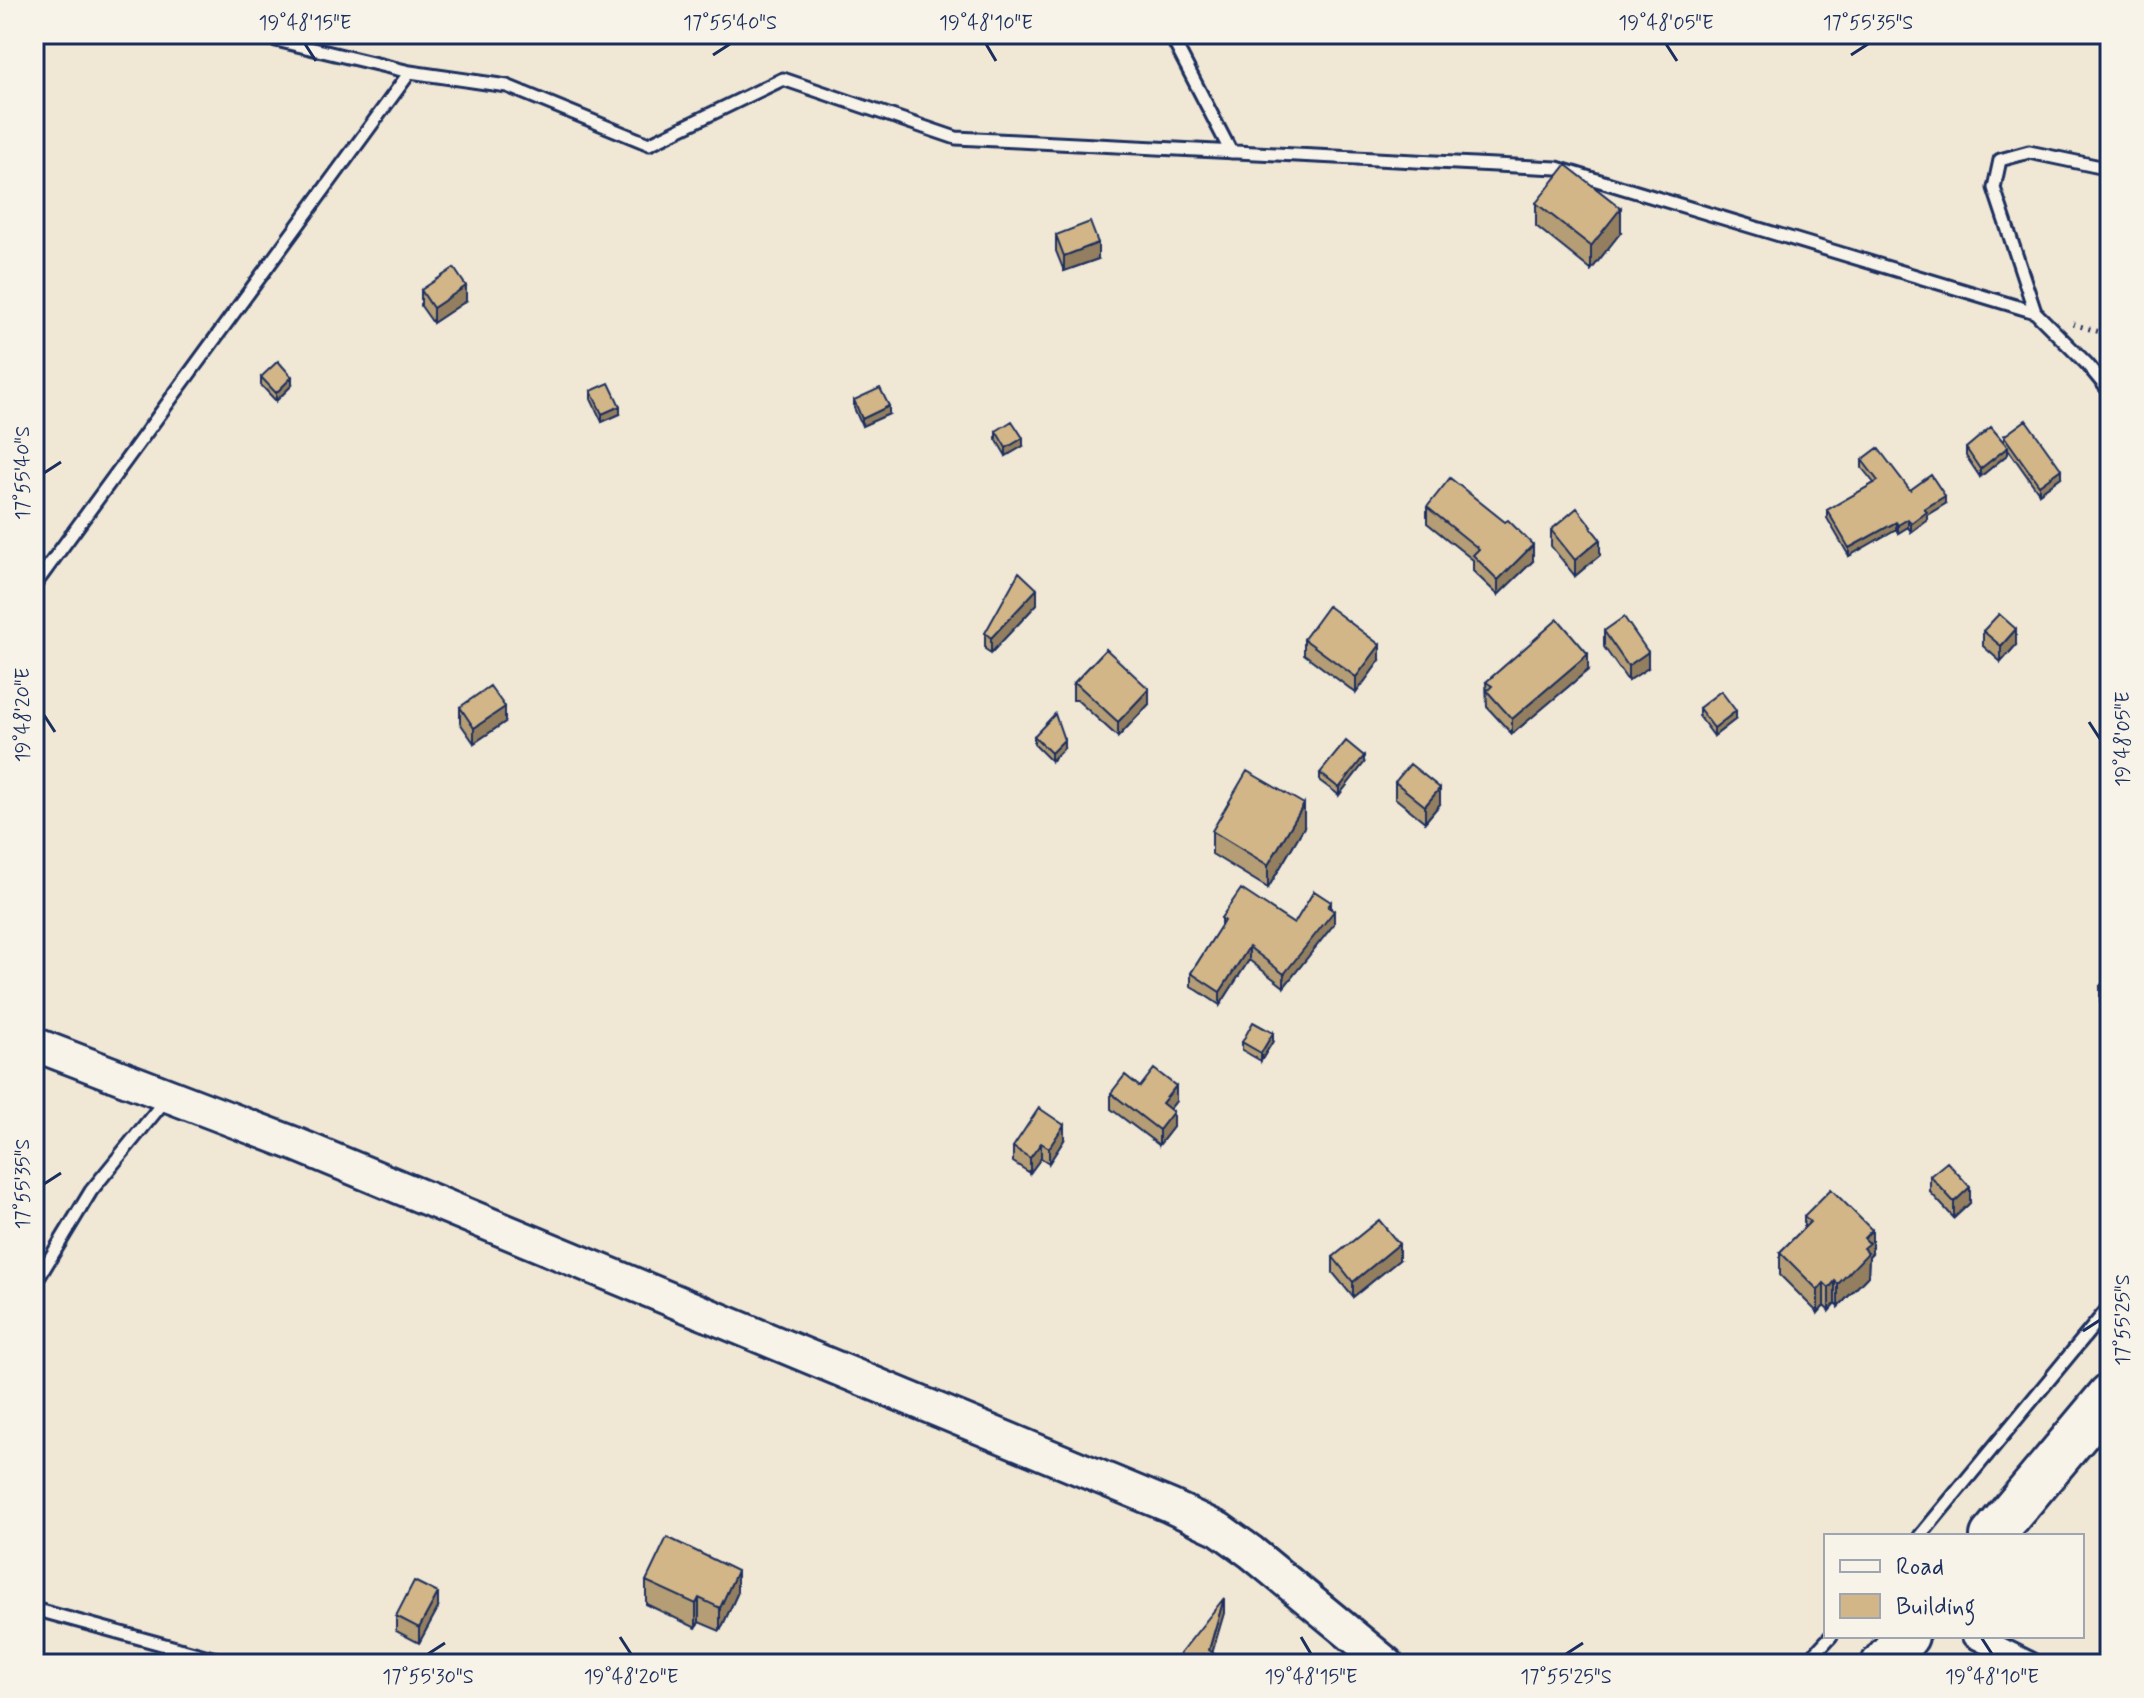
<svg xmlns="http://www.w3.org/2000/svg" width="2144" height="1698" viewBox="0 0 2144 1698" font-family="Mynerve,sans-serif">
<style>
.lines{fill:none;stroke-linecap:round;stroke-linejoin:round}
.lane-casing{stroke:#1b2f5e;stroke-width:17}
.street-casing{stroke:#1b2f5e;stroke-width:28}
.secondary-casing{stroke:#1b2f5e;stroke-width:38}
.highway-casing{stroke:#1b2f5e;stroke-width:48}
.path{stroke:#1b2f5e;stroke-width:5;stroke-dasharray:2 6;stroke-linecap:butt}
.lane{stroke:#f7f3e8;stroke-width:11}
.street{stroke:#f7f3e8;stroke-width:22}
.secondary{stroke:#f7f3e8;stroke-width:32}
.highway{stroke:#f7f3e8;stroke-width:42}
.wall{fill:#b59d74;stroke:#1b2f5e;stroke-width:2}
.shaded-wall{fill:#937f5e;stroke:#1b2f5e;stroke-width:2}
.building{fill:#d2b687;stroke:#1b2f5e;stroke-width:2}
.ticks{fill:none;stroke:#1b2f5e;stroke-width:3}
.neatline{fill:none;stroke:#1b2f5e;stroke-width:3}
.ticks-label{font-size:20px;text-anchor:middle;fill:#1b2f5e}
</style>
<rect width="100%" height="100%" fill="#f0e7d5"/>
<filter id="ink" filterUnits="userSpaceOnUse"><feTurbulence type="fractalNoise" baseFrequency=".0125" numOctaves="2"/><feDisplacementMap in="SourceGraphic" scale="16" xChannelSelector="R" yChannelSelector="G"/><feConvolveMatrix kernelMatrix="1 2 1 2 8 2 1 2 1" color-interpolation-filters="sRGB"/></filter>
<g filter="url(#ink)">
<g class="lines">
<g class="lane-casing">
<path id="lane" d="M251 34 410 72 507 86 649 144 783 79 956 138 1557 168 2035 312 2087 364 2110 392
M1170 34 1231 152
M2035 312 1994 188 2000 160 2029 152 2110 169
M34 586 410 72
M34 1285 91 1191 166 1099
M1920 1536 2110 1306
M34 1609 234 1664
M1805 1664 1831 1636"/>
</g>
<g class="street-casing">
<path id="street" d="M1974 1636 2030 1664"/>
</g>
<g class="secondary-casing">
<path id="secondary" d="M34 1044 295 1144 1170 1506 1219 1529 1251 1552 1387 1664"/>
</g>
<g class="highway-casing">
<path id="highway" d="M1992 1536 2110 1395
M1883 1664 1907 1636"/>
</g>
<path class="path" d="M2073 324 2110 335"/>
<use href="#lane" class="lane"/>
<use href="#street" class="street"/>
<use href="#secondary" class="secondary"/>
<use href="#highway" class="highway"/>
</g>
<path class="wall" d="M1536 203 1621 232 1591 270 1536 226Z
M1056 235 1098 259 1064 271 1056 251Z
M421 290 466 301 433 323 421 306Z
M261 377 292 385 276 401 261 385Z
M591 391 620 414 602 422 591 399Z
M854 400 889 414 862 426 854 408Z
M996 431 1023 446 1006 456 996 439Z
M2004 436 2061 477 2039 493 2008 449V454L1980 477 1966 456V448L2004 442Z
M1862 460 1910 490 1945 504 1927 515V520L1911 532 1908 527 1898 533 1896 529 1849 556 1827 518V510L1874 483 1862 468Z
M1427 507 1533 561 1498 595 1473 571V560L1427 523Z
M1551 530H1592L1600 555 1575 576 1551 546Z
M1037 604 991 653 985 649V633Z
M1604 631 1648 668 1628 681 1604 647Z
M1983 631 2016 645 2001 662 1983 646Z
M1304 639 1380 660 1356 693 1304 654Z
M1106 649 1149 704 1118 737 1077 700H1073V684Z
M1588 670 1512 734 1487 707 1486 682Z
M460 707 505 722 474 743 460 723Z
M1699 708 1736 719 1714 736 1699 716Z
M1034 736 1064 748 1051 761 1034 744Z
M1364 763 1339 795 1320 781V773Z
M1395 782 1440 804 1425 822 1395 798Z
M1304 827 1268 888 1212 854V831Z
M1331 909 1334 924 1284 987 1249 960 1220 1005 1191 986V973L1221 926V918L1294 924Z
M2110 925V948L2106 943V927Z
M2110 976V1012L2100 1002V986Z
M1273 1041 1261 1061 1242 1050V1042Z
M1140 1087 1176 1101 1170 1109 1173 1127 1159 1145 1111 1109V1093Z
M1064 1140 1049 1163 1041 1158 1030 1173 1013 1162V1147Z
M1930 1176 1970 1203 1954 1218 1930 1192Z
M1804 1216 1872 1253 1869 1256 1868 1276 1838 1307 1835 1304 1829 1311 1824 1306 1818 1313 1780 1275V1252L1804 1228Z
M1333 1257 1399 1260 1353 1297 1333 1273Z
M646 1581 737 1594 720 1631 699 1622 696 1628 646 1604Z
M438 1608 419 1643 396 1631V1616Z"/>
<path class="shaded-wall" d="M1621 208V232L1591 270V246Z
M1098 243V259L1064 271V256Z
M466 286V301L433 323V308Z
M292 377V385L276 401V393Z
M620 406V414L602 422V414Z
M889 406V414L862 426V419Z
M1023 438V446L1006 456V448Z
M2008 447V454L1980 477V469Z
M2061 469V477L2039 493V485Z
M1945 496V504L1927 515V520L1911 532V524L1924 509Z
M1908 519V527L1898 533V525Z
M1896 522V529L1849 556V548Z
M1600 539V555L1575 576V560Z
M1533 545V561L1498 595V580Z
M1037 589V604L991 653V638Z
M2016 629V645L2001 662V646Z
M1380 645V660L1356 693V677Z
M1648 652V668L1628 681V666Z
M1588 654V670L1512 734V719Z
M1149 689V704L1118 737V722Z
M505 707V722L474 743V728Z
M1736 711V719L1714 736V728Z
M1064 740V748L1051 761V753Z
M1364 756V763L1339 795V788Z
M1440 788V804L1425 822V806Z
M1304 804V827L1268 888V865Z
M1331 902V914L1334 911V924L1284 987V974Z
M1249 947V960L1220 1005V992Z
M1273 1033V1041L1261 1061V1053Z
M1176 1086V1101L1162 1119V1103Z
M1173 1112V1127L1159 1145V1130Z
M1064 1125V1140L1049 1163V1148Z
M1041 1143V1158L1030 1173V1158Z
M1970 1187V1203L1954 1218V1202Z
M1872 1230V1253L1869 1256 1868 1276 1838 1307V1284L1864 1238Z
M1399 1244V1260L1353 1297V1282Z
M1835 1281V1304L1829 1311V1288Z
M1824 1283V1306L1818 1313V1290Z
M737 1571V1594L720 1631V1608Z
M438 1593V1608L419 1643V1628Z
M699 1598V1622L696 1628V1604Z
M1224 1598V1613L1209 1664V1650Z"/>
<path class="building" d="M1566 165 1621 208 1591 246 1536 203Z
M1090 222 1098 243 1064 256 1056 235Z
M454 268 466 286 433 308 421 290Z
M278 361 292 377 276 393 261 377Z
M609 383 620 406 602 414 591 391Z
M880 388 889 406 862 419 854 400Z
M2026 420 2061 469 2039 485 2004 436Z
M1012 421 1023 438 1006 448 996 431Z
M1991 427 2008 447 1980 469 1966 448Z
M1878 448 1910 490 1931 475 1945 496 1924 509 1927 512 1911 524 1908 519 1898 525 1896 522 1849 548 1827 510 1878 481 1862 460Z
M1450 478 1505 522 1508 520 1533 545 1498 580 1473 555 1479 549 1427 507Z
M1577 508 1592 527 1591 528 1600 539 1575 560 1551 530Z
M1019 572 1037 589 991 638 985 633Z
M1328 606 1380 645 1356 677 1304 639Z
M1999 614 2016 629 2001 646 1983 631Z
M1624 617 1648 652 1628 666 1604 631Z
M1558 619 1588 654 1512 719 1487 691 1492 686 1486 682Z
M1106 649 1149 689 1118 722 1077 684H1073Z
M490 686 505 707 474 728 460 707Z
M1721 691 1736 711 1714 728 1699 708Z
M1055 714 1064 740 1051 753 1034 736Z
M1346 741 1364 756 1339 788 1320 773Z
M1410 764 1440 788 1425 806 1395 782Z
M1247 771 1304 804 1268 865 1212 831Z
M1241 889 1294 924 1314 891 1331 902 1328 907 1334 911 1284 974 1249 947 1220 992 1191 973 1224 921 1221 918Z
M2110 976V996L2100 986Z
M1253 1022 1273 1033 1261 1053 1242 1042Z
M1154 1069 1176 1086 1162 1103 1173 1112 1159 1130 1111 1093 1125 1075 1140 1087Z
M1039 1108 1064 1125 1049 1148 1041 1143 1030 1158 1013 1147Z
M1947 1162 1970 1187 1954 1202 1930 1176Z
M1831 1189 1872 1230 1864 1238 1869 1243 1863 1248 1868 1253 1838 1284 1835 1281 1829 1288 1824 1283 1818 1290 1780 1252 1810 1222 1804 1216Z
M1379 1220 1399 1244 1353 1282 1333 1257Z
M667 1537 737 1571 720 1608 699 1598 696 1604 646 1581Z
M414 1581 438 1593 419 1628 396 1616Z
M1224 1598 1209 1650 1227 1664H1172Z"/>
</g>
<path class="ticks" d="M305 44 316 61M986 44 996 61M1666 44 1677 61M713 55 730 44M1851 55 1868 44M44 473 61 462M44 715 55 732M2089 722 2100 739M44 1184 61 1173M2083 1331 2100 1320M620 1637 631 1654M1301 1637 1311 1654M1981 1637 1992 1654M428 1654 445 1643M1566 1654 1583 1643"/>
<rect width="2144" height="1698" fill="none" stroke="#f7f3e8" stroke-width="88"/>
<rect x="1824" y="1534" width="260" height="104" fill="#f7f3e8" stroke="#9fa5b1" stroke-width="2"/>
<rect x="1840" y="1560" width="40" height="12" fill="#f7f3e8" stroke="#9fa5b1" stroke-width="2"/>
<text x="1896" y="1574" font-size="24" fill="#1b2f5e">Road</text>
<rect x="1840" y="1594" width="40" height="24" fill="#d2b687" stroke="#9fa5b1" stroke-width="2"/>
<text x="1896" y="1614" font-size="24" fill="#1b2f5e">Building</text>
<rect x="44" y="44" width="2056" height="1610" class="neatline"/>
<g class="ticks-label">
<text x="305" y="29">19°48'15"E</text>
<text x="730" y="29">17°55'40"S</text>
<text x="986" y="29">19°48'10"E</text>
<text x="1666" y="29">19°48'05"E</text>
<text x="1868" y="29">17°55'35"S</text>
<text transform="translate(22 473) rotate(-90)" y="7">17°55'40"S</text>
<text transform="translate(22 715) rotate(-90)" y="7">19°48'20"E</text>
<text transform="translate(2122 739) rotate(-90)" y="7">19°48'05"E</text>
<text transform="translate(22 1184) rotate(-90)" y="7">17°55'35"S</text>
<text transform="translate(2122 1320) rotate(-90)" y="7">17°55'25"S</text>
<text x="428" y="1683">17°55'30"S</text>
<text x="631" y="1683">19°48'20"E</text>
<text x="1311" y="1683">19°48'15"E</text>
<text x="1566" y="1683">17°55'25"S</text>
<text x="1992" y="1683">19°48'10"E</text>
</g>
</svg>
